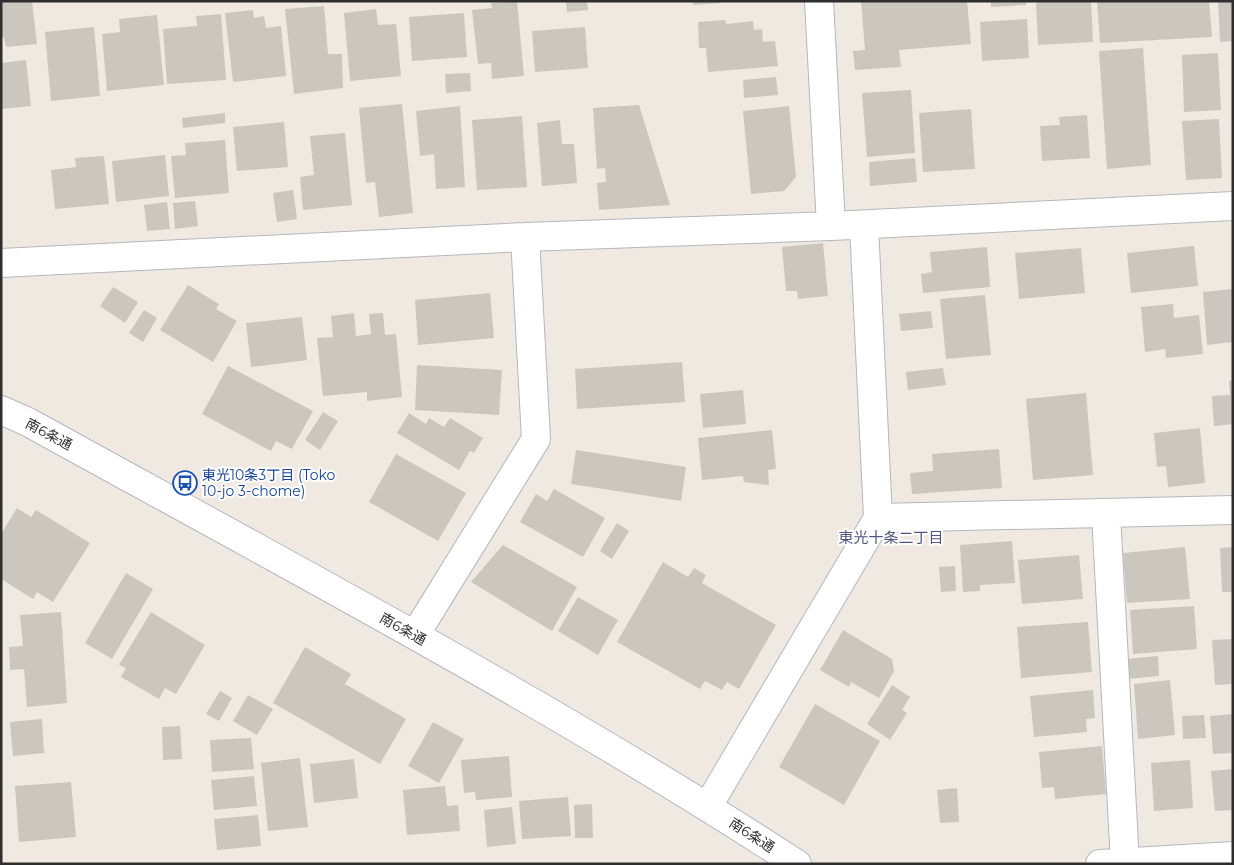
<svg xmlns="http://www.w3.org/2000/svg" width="1234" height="865" viewBox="0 0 1234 865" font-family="Montserrat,'Noto Sans JP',sans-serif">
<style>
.building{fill:#cbc7bf}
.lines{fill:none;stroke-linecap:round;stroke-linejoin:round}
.minor-casing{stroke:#b4b7c1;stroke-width:30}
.minor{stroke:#fff;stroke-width:28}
.labels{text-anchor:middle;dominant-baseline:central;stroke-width:4;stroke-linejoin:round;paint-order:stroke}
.street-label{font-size:14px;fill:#2e2e2e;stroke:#fff}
.transit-label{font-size:14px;fill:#164399;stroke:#fff;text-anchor:start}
.neighbourhood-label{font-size:15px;fill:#4d5680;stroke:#fff}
</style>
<rect width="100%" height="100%" fill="#efe9e1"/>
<path class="building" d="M1 1H32L37 44 6 47 4 37H1Z
M517 1 524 76 492 79 491 63 478 64 472 10 492 8 491 3Z
M566 1H587L588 10 567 12Z
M693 1H720V3L693 5Z
M861 1H967L971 44 899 50 901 67 855 70 853 51 865 50Z
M991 1H1026V5L991 7Z
M1036 1H1091L1093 42 1038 45Z
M1097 1H1209L1212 37 1100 43Z
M1218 1H1233V41L1220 42Z
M324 6 328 54H342L343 88 294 94 285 9Z
M376 9 378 25 396 24 401 76 350 81 344 13Z
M253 10 254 18 264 16 266 28 281 26 286 76 233 82 225 13Z
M464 13 467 57 412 61 409 17Z
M221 14 226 80 167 84 163 29 197 26 196 16Z
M157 15 164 85 107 91 102 34 120 32 119 19Z
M1027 19 1029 58 982 61 980 22Z
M725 20 726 24 753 21 754 30 762 29 763 42 775 41 778 66 708 72 706 48H699L698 22Z
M94 27 100 96 51 101 45 32Z
M585 27 588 68 535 72 532 31Z
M1143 48 1151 165 1107 169 1099 51Z
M1218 53 1221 110 1184 112 1182 55Z
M26 60 31 106 1 109V63Z
M470 73 471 91 446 93 445 74Z
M776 77 778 95 744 98 743 80Z
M911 90 915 153 867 157 862 93Z
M402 104 413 213 379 217 375 182 366 183 359 108Z
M639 105 670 205 599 210 597 183 606 182 605 168 597 169 593 108Z
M460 106 465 187 436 189 434 154 420 156 416 111Z
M789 106 796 177 784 191 751 194 743 111Z
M971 109 975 169 923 172 919 113Z
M225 113V123L183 128 182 118Z
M1087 115 1090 158 1042 161 1040 126 1060 125 1059 117Z
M522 116 527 187 477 190 472 120Z
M1219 119 1222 178 1186 180 1182 121Z
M560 120 562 144H574L577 183 542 186 537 123Z
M284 122 288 167 237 171 233 127Z
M345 133 352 205 303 210 300 177 314 175 310 136Z
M225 140 229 193 175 198 171 156 186 155 185 143Z
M165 155 169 196 116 202 112 161Z
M104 156 109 204 55 209 51 170 76 167 75 158Z
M915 158 917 182 870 186 869 162Z
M293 190 297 219 277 222 273 193Z
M195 201 198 226 175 229 173 203Z
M167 202 170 229 147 231 144 205Z
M823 243 828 296 798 299 797 291H786L782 247Z
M1194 246 1198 286 1131 293 1127 253Z
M987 247 990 287 923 293 921 274 932 272 930 252Z
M1081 248 1085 293 1019 299 1015 253Z
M188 285 219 304 216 309 237 321 213 362 160 330Z
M113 287 138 302 125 323 100 306Z
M1233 289V342L1207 345 1203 292Z
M490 293 494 338 418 345 415 300Z
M985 295 991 355 946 359 940 299Z
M1173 304 1174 318 1199 315 1203 354 1166 358 1165 349 1145 352 1141 307Z
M144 310 157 318 143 342 129 333Z
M931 311 933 328 901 331 899 314Z
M354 313 356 336 371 334 369 314 383 313 385 335 396 334 402 397 367 401V392L323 396 317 338 333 337 331 316Z
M302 317 307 360 251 367 246 323Z
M682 362 685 402 577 409 575 369Z
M417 365 502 370 499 415 415 410Z
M228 366 313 411 292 449 276 441 271 451 202 414Z
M943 368 946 385 908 390 906 372Z
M1233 380V424L1214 426 1212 396 1230 395 1229 381Z
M743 390 746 424 703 428 700 394Z
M1086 393 1093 475 1033 480 1026 399Z
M323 412 338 421 320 450 305 440Z
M409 413 426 424 429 418 444 427 450 418 483 438 474 453 470 451 459 470 397 433Z
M1200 428 1205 483 1168 487 1166 466 1157 467 1154 433Z
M772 430 776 469 768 470 769 485 744 482 743 476 702 480 698 438Z
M999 449 1002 488 912 494 910 473 933 471 932 454Z
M576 450 686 467 681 501 571 484Z
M396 454 466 493 438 541 369 502Z
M554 489 605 518 583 557 520 522 536 494 547 501Z
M17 508 31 517 36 510 90 543 53 602 37 592 33 599 1 579V534Z
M617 523 629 531 612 559 600 551Z
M1012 541 1015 583 980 585V591L963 592 960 545Z
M503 545 577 587 552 631 471 582Z
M1185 547 1190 599 1127 603 1123 553Z
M1233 547V592H1222L1220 548Z
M1079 555 1083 599 1022 604 1018 560Z
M663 562 688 577 694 568 706 575 702 583 776 625 739 689 727 682 722 690 705 681 700 689 617 642Z
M955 566 956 591 941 592 939 567Z
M126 573 153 589 112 659 85 643Z
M578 597 618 620 598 655 558 631Z
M1194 606 1197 649 1133 654 1130 610Z
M61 612 67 703 27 707 24 669 10 670 9 647 23 646 20 615Z
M151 612 205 645 176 694 165 688 159 699 121 677 126 668 119 665Z
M1088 622 1092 672 1021 678 1017 627Z
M843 630 892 659 894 671 879 698 851 682 849 687 820 670Z
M1233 639V684L1215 685 1212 640Z
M305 647 351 674 345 684 406 719 380 764 273 703Z
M1158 656 1159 676 1127 679 1126 659Z
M1170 680 1175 735 1138 739 1134 684Z
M892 685 910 697 902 710 907 713 890 740 867 724Z
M1093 690 1095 718 1086 719 1087 732 1034 737 1030 696Z
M220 691 232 698 219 721 206 714Z
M248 695 273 709 257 735 233 721Z
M815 704 880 741 844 805 779 767Z
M1233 714V753L1213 754 1210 716Z
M1204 715 1206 738 1183 739 1182 716Z
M42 719 44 753 13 756 10 722Z
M433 722 464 739 439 783 408 766Z
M180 726 182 759 163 760 162 727Z
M251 738 254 769 212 772 210 740Z
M1102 746 1106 794 1055 799 1054 787 1042 788 1039 752Z
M509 756 512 797 476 800 475 792 464 793 461 760Z
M300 758 308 827 268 831 261 763Z
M354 759 358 798 314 803 310 764Z
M1190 760 1193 808 1154 811 1151 763Z
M1233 769V810L1215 811 1211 771Z
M254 776 257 806 214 810 211 780Z
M71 782 76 837 19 842 15 786Z
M445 786 447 806 458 805 460 831 407 835 403 790Z
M957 788 959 822 940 823 937 790Z
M568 797 571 836 522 839 519 801Z
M592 804 593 838H575L574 805Z
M512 807 516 844 487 847 484 810Z
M258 815 261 846 217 850 214 819Z"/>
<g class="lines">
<g class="minor-casing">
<path id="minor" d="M819 1 831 226
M1 263 525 237 831 226 1233 206
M1 410 28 422C287 565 549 703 797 864
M1106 514 1125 863
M878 518 1233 510
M415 635 536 439 525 237
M708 806 878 518 864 225
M1100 864 1233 856"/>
</g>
<use href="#minor" class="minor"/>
</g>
<defs>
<g id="bus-ring" transform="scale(1.25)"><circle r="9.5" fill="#fff" stroke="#1a4fb4" stroke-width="1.5"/><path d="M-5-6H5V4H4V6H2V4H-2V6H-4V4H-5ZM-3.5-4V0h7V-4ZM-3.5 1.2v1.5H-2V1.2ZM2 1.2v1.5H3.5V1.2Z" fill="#1a4fb4"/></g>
</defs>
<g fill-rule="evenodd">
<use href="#bus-ring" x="185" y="483"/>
</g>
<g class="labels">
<g class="street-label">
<text transform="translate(49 434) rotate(28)">南6条通</text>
<text transform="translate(403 629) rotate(29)">南6条通</text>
<text transform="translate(752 835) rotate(33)">南6条通</text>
</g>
<g class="transit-label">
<text x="202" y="475">東光10条3丁目 (Toko<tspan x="202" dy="16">10-jo 3-chome)</tspan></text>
</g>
<g class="neighbourhood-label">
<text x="891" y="537">東光十条二丁目</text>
</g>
</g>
<rect width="1234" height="865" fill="none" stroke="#2e2e2e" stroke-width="5"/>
</svg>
